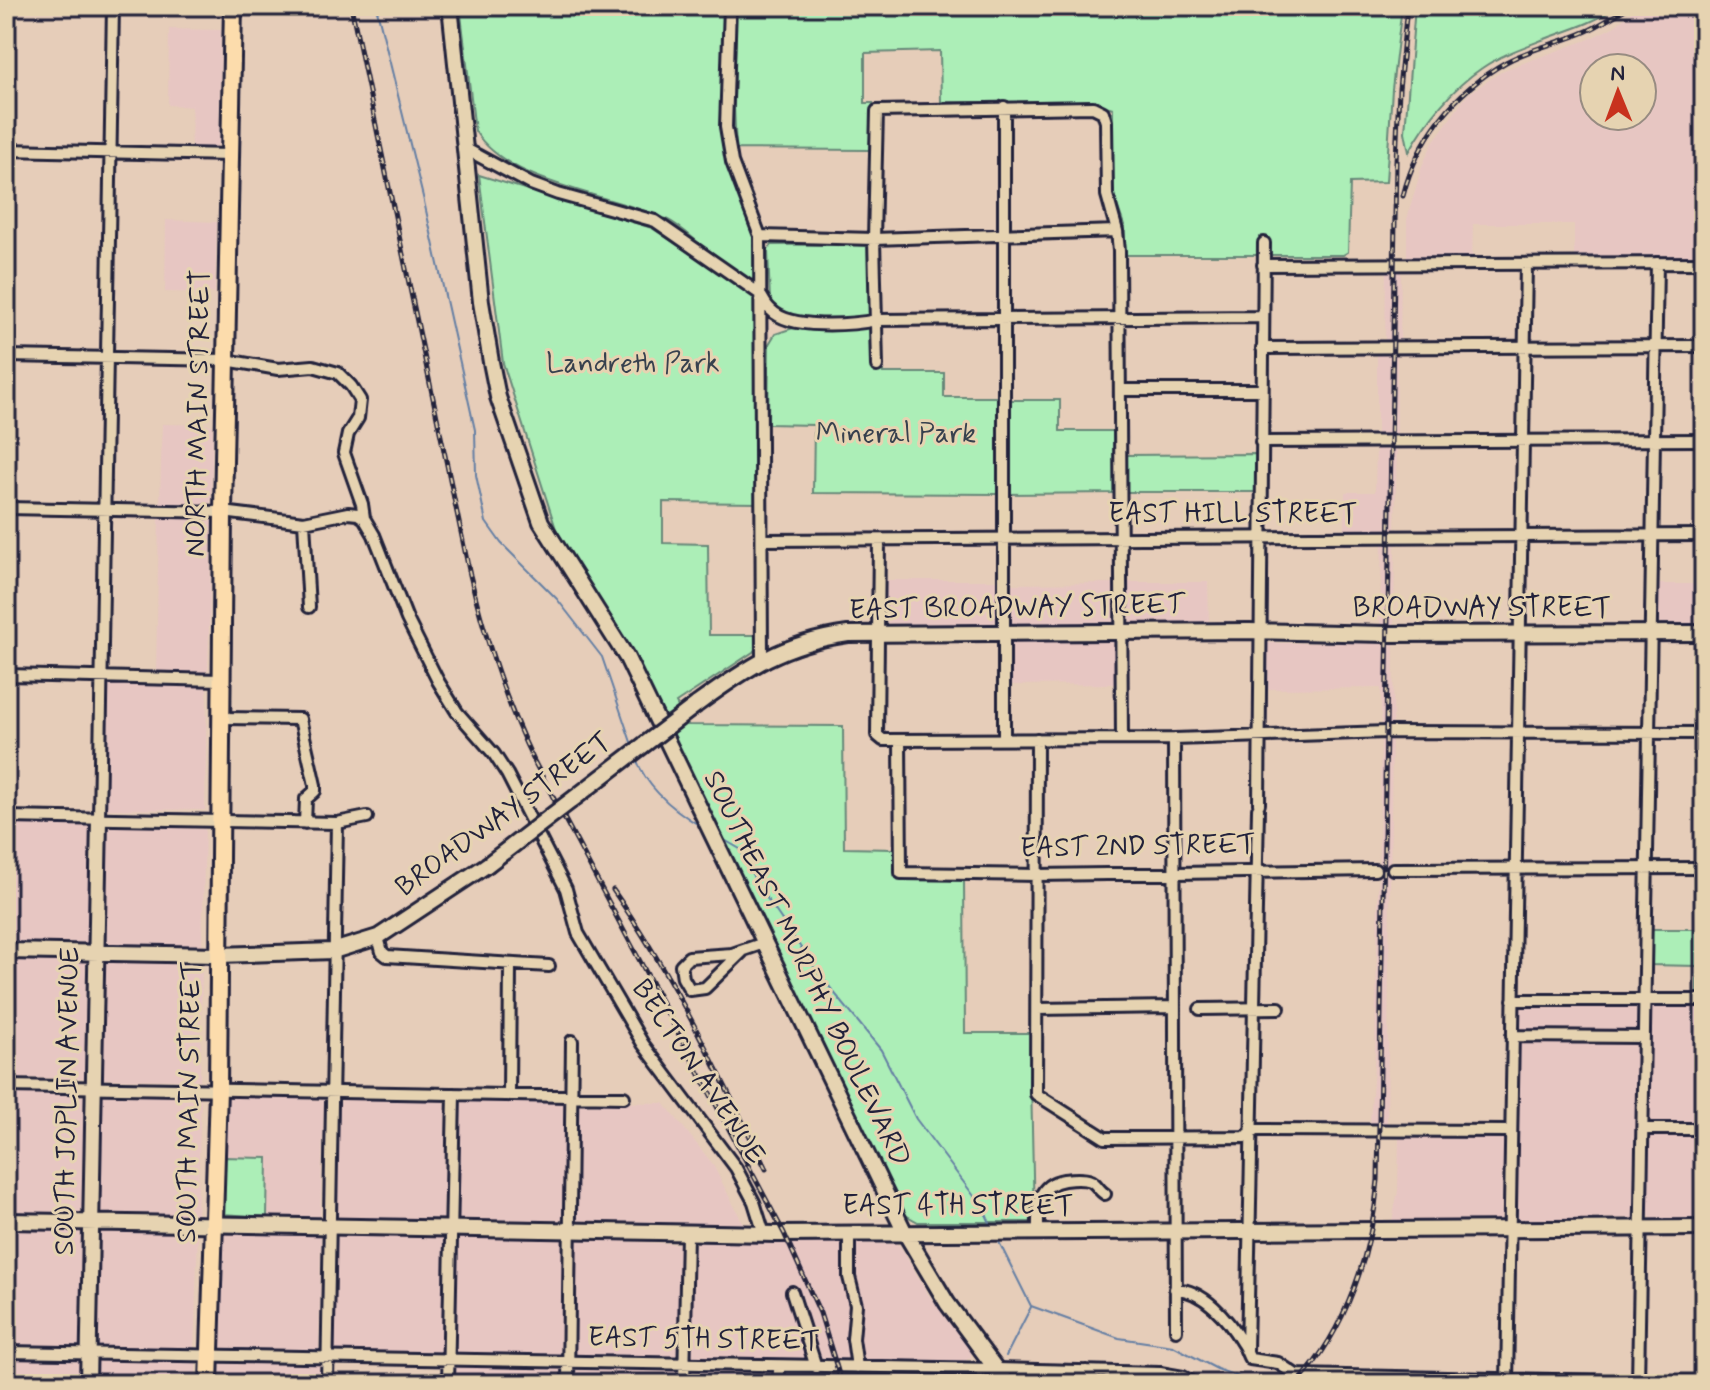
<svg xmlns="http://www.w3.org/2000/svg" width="1710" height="1390" viewBox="0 0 1710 1390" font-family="Mynerve,sans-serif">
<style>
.built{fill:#e7c6c2;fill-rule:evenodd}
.green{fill:#aceeb7;stroke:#678879;stroke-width:2}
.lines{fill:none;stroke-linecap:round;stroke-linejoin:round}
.stream{stroke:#657fa4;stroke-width:2}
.street-casing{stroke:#22223b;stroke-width:16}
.secondary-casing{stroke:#22223b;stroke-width:20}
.primary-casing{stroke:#22223b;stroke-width:22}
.street{stroke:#e6d3b1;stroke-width:10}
.secondary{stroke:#e6d3b1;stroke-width:14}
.primary{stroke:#fcdcac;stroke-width:16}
.rail-casing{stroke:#22223b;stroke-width:5}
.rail{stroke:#e6d3b1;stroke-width:2;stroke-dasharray:6;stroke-linecap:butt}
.secondary-bridge-casing{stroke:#22223b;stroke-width:20;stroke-linecap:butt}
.secondary-bridge{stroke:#e6d3b1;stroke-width:14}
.labels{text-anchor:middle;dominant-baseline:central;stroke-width:6;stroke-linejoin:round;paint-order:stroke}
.park-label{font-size:28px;fill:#37414e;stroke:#e6d3b1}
.street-label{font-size:28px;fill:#22223b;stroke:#e6d3b1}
</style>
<rect width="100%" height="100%" fill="#e6cdb9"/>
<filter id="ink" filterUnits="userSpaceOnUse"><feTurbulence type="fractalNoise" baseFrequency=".0125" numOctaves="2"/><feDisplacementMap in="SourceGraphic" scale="16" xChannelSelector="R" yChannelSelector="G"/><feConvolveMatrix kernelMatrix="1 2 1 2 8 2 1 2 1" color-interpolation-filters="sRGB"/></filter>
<g filter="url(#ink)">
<path class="built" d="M1639 6H1704V259H1574V224H1473L1472 259H1407V219L1422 166 1433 142 1468 94 1504 70 1587 40 1615 26ZM1594 68H1642V116H1594Z
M169 29 221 30 219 144 215 148H191L192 107 168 105Z
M166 220 217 222 215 293 165 292Z
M1386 269H1401L1400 343H1385Z
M1377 353H1397V436H1377Z
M162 424 213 425 211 503H160Z
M1376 446H1397L1395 531 1345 532V492H1375Z
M159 516 208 517 212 520 208 670 204 673 156 672Z
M1382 542H1395L1394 625H1380Z
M885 580H998L997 620 993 624 889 625 885 619Z
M1128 582H1208L1209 623H1130Z
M1115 583V620L1111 623H1008L1006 584Z
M1656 584H1704V624H1663L1658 622Z
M1008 641H1114L1117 684 1007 685Z
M1267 643H1394L1393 726 1381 727V688L1262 689 1263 645Z
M111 683 207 687 205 810 106 809V687Z
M1381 739H1392L1387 1123H1370L1375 1052Z
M6 822 90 825 87 943H6Z
M109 825 205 829 202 946 103 944 105 827Z
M6 958 86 960 84 1078H6Z
M105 960 202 962 200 1080 100 1079 102 961Z
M1654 1004H1704V1219H1652L1645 1211 1649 1006Z
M1525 1005H1635L1639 1007 1634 1218 1520 1220 1515 1218 1518 1010Z
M6 1093 84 1096 82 1209 80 1213H6Z
M105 1094 197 1097 201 1099 197 1215 98 1214 101 1098Z
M228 1096 324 1100 320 1218 267 1217 268 1158 222 1157 225 1097Z
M343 1099 442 1101 446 1103 443 1219 338 1218 339 1103Z
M464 1101 564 1103 562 1221H462L458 1219 459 1106Z
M578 1102 664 1103 712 1163 744 1225 577 1221Z
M1399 1135 1504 1137 1501 1220 1392 1221 1398 1191Z
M6 1227 81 1230 79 1346H6Z
M99 1228 198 1232 194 1349 99 1348 95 1346 97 1231Z
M223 1231 321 1235 319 1350H222L218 1348 219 1233Z
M341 1234 439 1235 444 1238 441 1352H338L335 1349 336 1238Z
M459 1237 563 1239 560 1355 455 1354Z
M578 1239 681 1244 678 1358 574 1355V1243Z
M699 1241 894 1242 900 1246 928 1294 971 1345V1357L960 1364 693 1358 690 1351 693 1247Z
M6 1356 77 1358 79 1360V1384H6Z
M97 1359 194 1360 196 1363V1384H93L94 1362Z
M222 1360 317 1362 320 1365V1384H218V1362Z
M462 1364 557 1366 561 1369V1384H454L455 1368Z
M577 1367 676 1368 680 1370V1384H573L574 1369Z
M693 1368 834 1370 838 1384H689L690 1370Z"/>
<path class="green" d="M460 6H731L728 95 736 164 755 217 760 279 751 280C734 269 717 257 701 245 690 236 679 225 666 219 610 193 510 186 475 131Z
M736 6H1402L1392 89 1386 182 1350 183 1348 252 1343 255H1125V228L1114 196 1113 183V108L1091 102H941L940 51 865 53V103H873L869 150 736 149 734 107Z
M1415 6H1618C1598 21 1573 29 1550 37 1527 46 1502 54 1482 68 1452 88 1426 121 1409 152L1405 132Z
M479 175 652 228 756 297 760 503 663 502V543L708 544 709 635H760L759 644 753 652 676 703 688 725 843 726 844 848 895 849C896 861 892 875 906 879H964L965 1033H1030L1034 1222H918L902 1213 644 682 556 529 503 363Z
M865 244 870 247 871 313 866 317C836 320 792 326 770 301L768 250 772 245Z
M882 324 883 373H944V397H997V494L813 493 814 425 768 424 769 344 775 334 793 328Z
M1006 400H1060V431H1113L1114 493 1005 494Z
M1256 454 1255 492H1126V455Z
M1650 929H1704V994H1697V966L1649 965Z
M222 1157 268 1158 267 1217 221 1214Z"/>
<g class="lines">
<path class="stream" d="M376 6 423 197 475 430 476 475 486 522 501 543 557 599 602 657 633 748
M636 758C646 788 675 811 702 827
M721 838 740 849 757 884 819 974 881 1050 916 1119 983 1208 992 1227
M998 1240 1031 1306 1119 1338 1173 1346 1217 1369 1258 1384
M1006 1356 1031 1307"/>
<g class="street-casing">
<path id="street" d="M730 6 726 127 732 162 760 236 762 659
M464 148 531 184 558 194 655 221 760 294C763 299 766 306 771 310 790 330 851 325 877 320L1263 317
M6 150 230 155
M760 236 874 239 1117 231
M1263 265 1704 263
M1262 348 1704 346
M6 356 226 360 278 369 313 366 338 373 351 386 360 400 358 418 348 434 344 453 362 504 364 518
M877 366 874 239 877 111 1093 107 1103 112 1106 122 1107 195 1117 231 1119 251 1122 739
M1120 390H1262
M1261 442 1704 440
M6 508 223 512 304 522 348 513 358 514 364 518 374 535 407 619 438 681 457 712 494 754 507 774 566 889 578 933 643 1044 736 1168 754 1202 764 1234
M304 522 309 607
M762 540 1704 535
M879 541 877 735 883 740 1174 739 1387 732 1704 733
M6 675 222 680
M222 718 300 719 315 785V791L306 799 305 823
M1004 739V107
M1037 739 1036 1094 1105 1138 1244 1137 1257 1130 1510 1131
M1174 739 1176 1330
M900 740 901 873 1037 875 1375 870
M1259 804 1264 243
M6 817 337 823 367 817
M99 819 113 6
M1393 869 1704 868
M378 937 382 952 387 956 549 966
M742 952 705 988 690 990 683 978 681 965 689 957 732 954 764 943
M1513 1000H1704
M1037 1009 1173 1007
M1200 1009 1279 1008
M1512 1036 1643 1037
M6 1086 624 1097
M509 1095 510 965
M1644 1129H1704
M849 1232V1277L856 1305 853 1339 857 1367
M1038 1232C1038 1208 1035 1185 1064 1180 1072 1179 1084 1178 1091 1181 1097 1184 1099 1191 1105 1194
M1175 1289C1204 1290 1228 1319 1242 1343 1246 1348 1247 1354 1250 1359L1278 1363 1296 1375 1704 1383
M792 1292 816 1367
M1247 1351 1258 809
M6 1352 997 1369 1160 1373 1183 1377 1196 1384
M327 1384 337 823
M448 1384 454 1094
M568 1384 572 1041
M684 1384 687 1233
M779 1384V1366
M1085 1384 1086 1371
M1507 1384 1526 264
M1638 1384 1657 263"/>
</g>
<g class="secondary-casing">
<path id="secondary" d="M450 6 481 302 491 362 498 397 541 522 627 658 904 1231 947 1303 1007 1384
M696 705C748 667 783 643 848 634L1249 631 1387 634 1704 633
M6 951 219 955 333 951 378 937 487 865
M6 1221 776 1234 1704 1228
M88 1384 99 819"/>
</g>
<g class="primary-casing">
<path id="primary" d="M209 1384 218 1089 223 512 233 6"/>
</g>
<use href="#street" class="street"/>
<use href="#secondary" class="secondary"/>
<use href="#primary" class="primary"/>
<g class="rail-casing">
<path id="rail" d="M351 6 470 575C486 641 505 702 535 763L784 1233 820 1313 842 1384
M1403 196C1417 139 1455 91 1506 62 1531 48 1561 43 1587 31 1602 24 1616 15 1630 6
M613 890C674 977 719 1074 766 1169
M1297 1384C1347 1329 1372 1252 1378 1180L1396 162 1399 89 1407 6"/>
</g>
<use href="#rail" class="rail"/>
<g class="secondary-bridge-casing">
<path id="secondary-bridge" d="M487 865 696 705"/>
</g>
<use href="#secondary-bridge" class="secondary-bridge"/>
</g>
</g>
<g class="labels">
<g class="park-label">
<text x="633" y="364">Landreth Park</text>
<text x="896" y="434">Mineral Park</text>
</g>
<g class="street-label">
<text transform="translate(199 413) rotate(-89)">NORTH MAIN STREET</text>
<text x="1233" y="514">EAST HILL STREET</text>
<text transform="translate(1017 608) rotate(-1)">EAST BROADWAY STREET</text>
<text x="1482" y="608">BROADWAY STREET</text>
<text transform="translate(504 815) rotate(-36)">BROADWAY STREET</text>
<text transform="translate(1138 847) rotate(-1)">EAST 2ND STREET</text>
<text transform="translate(806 969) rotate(64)">SOUTHEAST MURPHY BOULEVARD</text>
<text transform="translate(698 1072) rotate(56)">BECTON AVENUE</text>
<text transform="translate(68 1101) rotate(-89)">SOUTH JOPLIN AVENUE</text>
<text transform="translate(190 1102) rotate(-89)">SOUTH MAIN STREET</text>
<text x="958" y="1206">EAST 4TH STREET</text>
<text transform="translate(704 1340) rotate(1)">EAST 5TH STREET</text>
</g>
</g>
<rect width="1710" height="1390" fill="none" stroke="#e6d3b1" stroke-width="32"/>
<rect x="16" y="16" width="1678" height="1358" fill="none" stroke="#22223b" stroke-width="3" filter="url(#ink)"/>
<g transform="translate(1618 92) rotate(359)"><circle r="38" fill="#e6d3b1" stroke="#988c82" stroke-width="2"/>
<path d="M0-6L14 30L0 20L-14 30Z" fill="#c8321e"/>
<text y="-12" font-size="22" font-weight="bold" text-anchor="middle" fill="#22223b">N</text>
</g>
</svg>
